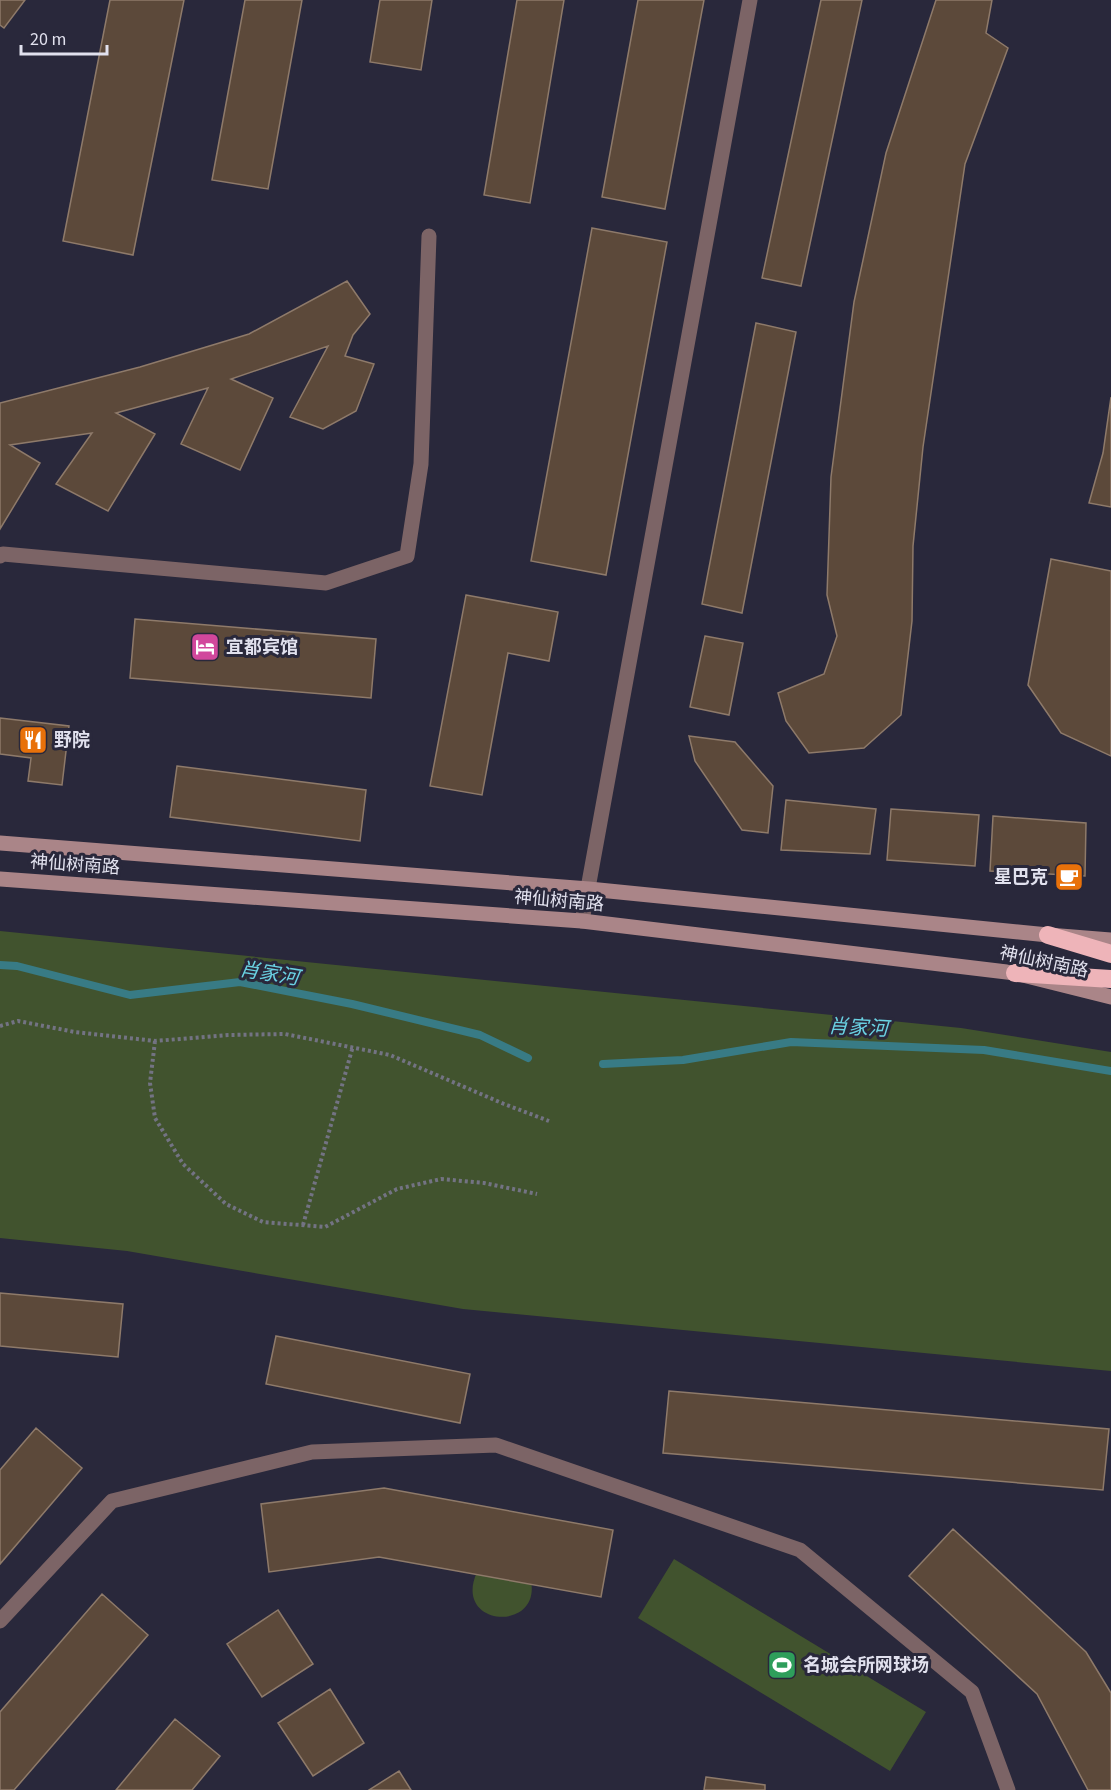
<svg xmlns="http://www.w3.org/2000/svg" width="1111" height="1790" viewBox="0 0 1111 1790" font-family="'Source Sans 3','Noto Sans SC',sans-serif">
<style>
.green{fill:#41532e}
.lines{fill:none;stroke-linecap:round;stroke-linejoin:round}
.stream{stroke:#387b85;stroke-width:8}
.building{fill:#5c493a;stroke:#8e7a6a;stroke-width:1.5}
.path{stroke:#737383;stroke-width:4;stroke-dasharray:3 3;stroke-linecap:butt}
.street{stroke:#7c6466;stroke-width:15}
.secondary{stroke:#aa8588;stroke-width:15}
.highway{stroke:#eeb4b9;stroke-width:18}
.labels{text-anchor:middle;dominant-baseline:central;stroke-width:6;stroke-linejoin:round;paint-order:stroke}
.poi-label{font-size:18px;font-weight:bold;fill:#e1e1ee;stroke:#29283b;text-anchor:start}
.street-label{font-size:18px;fill:#e1e1ee;stroke:#29283b}
.water-label{font-size:20px;font-style:italic;fill:#6ad1e2;stroke:#29283b}
</style>
<rect width="100%" height="100%" fill="#29283b"/>
<path class="green" d="M0 931 961 1028 1111 1052V1371L463 1309 127 1251 0 1238Z
M674 1559 926 1712 890 1771 638 1618Z
M477 1572 531 1581C541 1633 452 1627 477 1572Z"/>
<g class="lines">
<path class="stream" d="M0 965 17 966 130 995 240 982 352 1004 480 1035 528 1058
M603 1064 683 1060 791 1042 984 1050 1111 1071"/>
</g>
<path class="building" d="M0 0H25L4 28 0 25Z
M110 0H184L133 255 63 241Z
M245 0H302L268 189 212 180Z
M380 0H432L421 70 370 62Z
M517 0H564L530 203 484 195Z
M638 0H704L665 209 602 197Z
M821 0H862L801 286 762 278Z
M936 0H992L986 33 1008 48 965 164 923 447 913 546 912 621 901 715 864 748 809 753 786 721 778 693 824 674 837 636 827 595 831 477 854 302 886 153Z
M592 228 667 242 606 575 531 561Z
M347 281 370 314 353 335 345 356 374 364 356 411 323 429 290 417 328 346 231 379 273 398 240 470 181 444 208 388 116 413 155 434 108 511 56 484 92 433 10 445 40 463 0 529V403L140 367 249 334Z
M756 323 796 332 742 613 702 604Z
M1111 397V507L1089 503 1103 453Z
M1051 559 1111 571V756L1061 733 1028 685Z
M466 595 558 612 549 661 508 653 482 795 430 786Z
M135 619 376 639 371 698 130 678Z
M705 636 743 643 729 715 690 707Z
M0 718 69 726 62 785 28 781 31 758 0 754Z
M689 736 735 742 773 786 768 833 742 830 695 761Z
M177 766 366 790 360 841 170 817Z
M786 800 876 809 870 854 781 850Z
M891 809 979 815 975 866 887 860Z
M993 816 1086 823 1085 876 990 871Z
M0 1293 123 1304 118 1357 0 1346Z
M276 1336 470 1374 460 1423 266 1384Z
M669 1391 1109 1429 1103 1490 663 1453Z
M36 1428 82 1468 0 1564V1470Z
M384 1488 613 1530 601 1597 379 1557 269 1572 261 1504Z
M953 1529 1086 1652 1111 1693V1790H1088L1037 1694 909 1576Z
M102 1594 148 1635 14 1790H0V1712Z
M278 1610 313 1664 262 1697 227 1644Z
M330 1689 364 1743 313 1776 278 1723Z
M175 1719 220 1756 192 1790H116Z
M399 1771 411 1790H369Z
M706 1777 765 1785V1790H704Z"/>
<g class="lines">
<path class="path" d="M0 1026 18 1021 75 1032 155 1041 228 1035 285 1034 390 1055 504 1104 549 1121
M155 1041 150 1083 155 1118 183 1164 226 1204 263 1222 325 1227 397 1189 441 1179 484 1183 537 1194
M303 1225 353 1046"/>
<path class="street" d="M0 556 3 554 326 583 407 556 421 464 429 236
M582 921 750 0
M0 1621 112 1501 312 1452 496 1445 800 1550 972 1692 1008 1790"/>
<path class="secondary" d="M0 843 589 889 1048 935 1111 940
M0 879 582 921 1015 973 1111 997"/>
<path class="highway" d="M1048 935 1111 954
M1015 973 1111 979"/>
</g>
<defs>
<g id="hotel-square" transform="scale(1.5)"><rect x="-9" y="-9" width="18" height="18" rx="4" fill="#d1479c" stroke="#29283b"/><path d="M-6-4.5h1.5V1H6V5H4.5V3h-9V5H-6ZM-4 0a1.8 1.8 0 1 1 3.6 0ZM.5 0V-2.5h3Q6-2.5 6 0Z" fill="#fff"/></g>
<g id="restaurant-square" transform="scale(1.5)"><rect x="-9" y="-9" width="18" height="18" rx="4" fill="#e8710a" stroke="#29283b"/><path d="M-5-6h1v4h1v-4h1v4h1v-4h1v5L-1.5 .5V6h-2V.5L-5-1ZM5-6V6H3V1.5H1.5Q1.5-4 5-6Z" fill="#fff"/></g>
<g id="cafe-square" transform="scale(1.5)"><rect x="-9" y="-9" width="18" height="18" rx="4" fill="#e8710a" stroke="#29283b"/><path d="M-5.5-4.5H6V0H3Q3 3.5 0 3.5H-2.5Q-5.5 3.5-5.5 0ZM3-3.2v2h1.7v-2ZM-6 4.5H4V6H-6Z" fill="#fff"/></g>
<g id="stadium-square" transform="scale(1.5)"><rect x="-9" y="-9" width="18" height="18" rx="4" fill="#2e9e5b" stroke="#29283b"/><path d="M0-5a6.5 5 0 1 0 0 10a6.5 5 0 1 0 0-10ZM-3.5-1.8h7v3.6h-7Z" fill="#fff"/></g>
</defs>
<g fill-rule="evenodd">
<use href="#hotel-square" x="205" y="647"/>
<use href="#restaurant-square" x="33" y="740"/>
<use href="#cafe-square" x="1069" y="877"/>
<use href="#stadium-square" x="782" y="1665"/>
</g>
<g class="labels">
<g class="poi-label">
<text x="226" y="647">宜都宾馆</text>
<text x="54" y="740">野院</text>
<text x="1048" y="877" text-anchor="end">星巴克</text>
<text x="803" y="1665">名城会所网球场</text>
</g>
<g class="street-label">
<text transform="translate(75 865) rotate(4)">神仙树南路</text>
<text transform="translate(559 901) rotate(5)">神仙树南路</text>
<text transform="translate(1044 962) rotate(12)">神仙树南路</text>
</g>
<g class="water-label">
<text transform="translate(269 974) rotate(9)">肖家河</text>
<text transform="translate(858 1028) rotate(3)">肖家河</text>
</g>
</g>
<path d="M21 45v9h86v-9" fill="none" stroke="#e1e1ee" stroke-width="3"/>
<text x="30" y="45" font-size="18" fill="#e1e1ee" stroke="#29283b" stroke-width="4.5" paint-order="stroke">20 m</text>
</svg>
